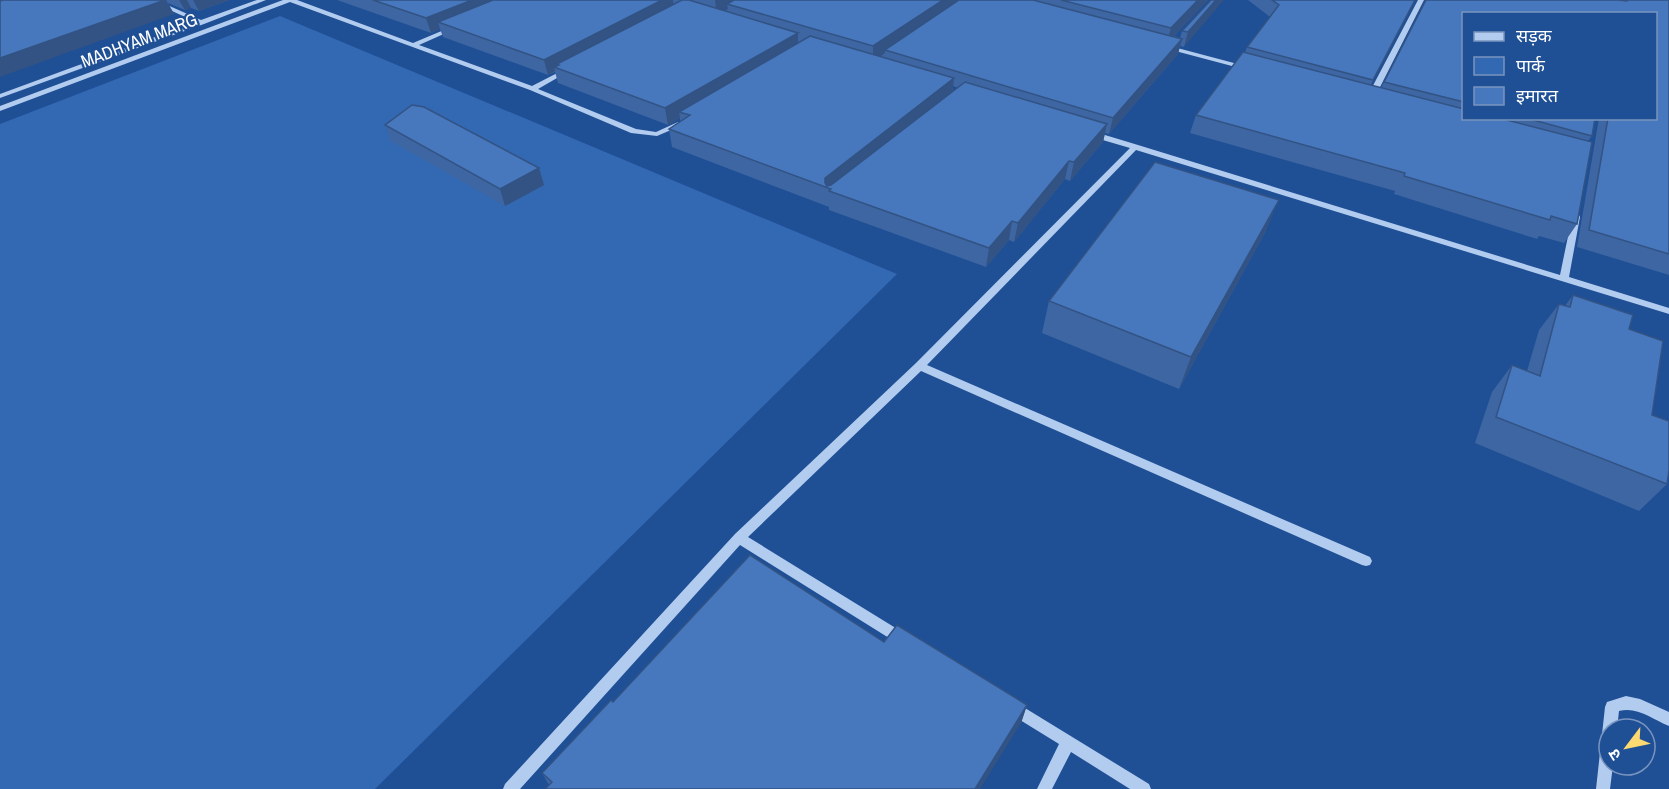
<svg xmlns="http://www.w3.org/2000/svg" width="1669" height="789" viewBox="0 0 1669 789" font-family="'Archivo Narrow','Noto Sans Devanagari',sans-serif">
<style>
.green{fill:#3368b3}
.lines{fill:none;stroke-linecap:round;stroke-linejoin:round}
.minor{fill:#b2ccef;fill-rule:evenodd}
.wall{fill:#3d66a2;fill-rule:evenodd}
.shaded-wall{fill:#325384}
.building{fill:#4777bc;stroke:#325384;stroke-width:1.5}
.labels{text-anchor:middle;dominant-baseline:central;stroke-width:4.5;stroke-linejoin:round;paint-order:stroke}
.far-street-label{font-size:18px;fill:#fff;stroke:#1f4f95}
</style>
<rect width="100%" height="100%" fill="#1f4f95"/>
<path class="green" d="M280 16 897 274 375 789H0V124Z"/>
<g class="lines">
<path class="minor" d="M148 0H156L201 20 257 0H266L204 24 0 98V94L196 22Z
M283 0H297L413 43 451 27H455V29L419 45 532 86 567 68H571V70L538 89 636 129 656 132 678 122 685 124 657 136 631 133 530 90 290 2 0 111V106Z
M1418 0H1424L1375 97 1368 99 1367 97Z
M1166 45 1249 67 1250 68 1247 70 1164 48V46Z
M1089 132H1095L1138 145 1560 275 1572 217 1573 215H1579L1580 217 1569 277 1669 308V314L1136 150 927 365 1370 557 1372 561 1370 565 1366 566 1362 565 921 371 748 537 907 635 909 639 907 643 902 645 897 643 740 545 520 789H503L505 784 735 534 916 363 1130 148 1089 136Z
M1626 696 1640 699 1669 712V726C1652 719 1637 706 1619 711L1617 729H1609V765H1613L1610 789H1596L1605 707 1607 702Z
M1012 700 1149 784 1151 789H1130L1071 752 1052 789H1037L1059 744 1007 712 1005 707 1007 702Z"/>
</g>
<path class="wall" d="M0 0H230L199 11 191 8 185 10 168 3 174 14Z
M337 0H1208L1174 36 1180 38 1182 31 1211 0 1184 47 1180 46 1178 54 1109 134 1105 133 1103 142 1070 181 1065 179 1014 242 1009 240 986 267 829 210V207L672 147 669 129 680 122V118L668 125 558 83 555 72 548 75 443 37 440 29 431 33ZM953 86 958 88 953 92Z
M1248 0H1415L1371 85 1381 88 1426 0H1669V275L1577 247 1599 118H1656L1464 14V118H1595L1592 136 1588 141 1577 224 1564 243 1539 236 1537 239 1394 194 1395 191 1190 133 1196 115 1245 53 1247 47 1270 17Z
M385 125 539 168 544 185 505 206 391 141Z
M1266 231 1179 389 1042 333 1049 301Z
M1573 295 1629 329 1652 415 1667 484 1639 511 1475 443 1492 392 1512 365 1527 371 1539 330 1559 304 1565 306Z
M884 642 1027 705 1021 723 549 785 542 773 613 702Z"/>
<path class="shaded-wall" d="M165 0H166L174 14 0 77V58Z
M179 0H187L191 8 185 10Z
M193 0H230L199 11Z
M472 0H512L438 22 440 29 431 33 426 18Z
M662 0H673L674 9 559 65 557 64 558 69 554 67 555 71 548 75 544 60Z
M715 0H743L727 4 728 9 717 15Z
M943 0H964L885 50V53L873 62V46Z
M1198 0H1208L1167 43 1171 28Z
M1216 0H1224L1184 47 1188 32Z
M1415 0 1366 95 1373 80Z
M798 33V49L679 112 680 118 668 125 665 108Z
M1182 39 1178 54 1109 134 1113 118Z
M954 78 952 96 831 189 825 183V178Z
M1107 124 1103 142 1070 181 1074 162Z
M1069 161 1065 179 1014 242 1018 223Z
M539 168 544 185 505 206 500 189Z
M1279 200 1266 231 1179 389 1191 357Z
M1012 221 1009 240 986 267 989 248Z
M1027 705 1021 723 980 789H975Z"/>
<path class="building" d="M3 0H165L0 58V1Z
M373 0H472L426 18Z
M493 0H662L544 60 438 22Z
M682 0H689L798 33 665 108 554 67 559 65 557 64Z
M734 0H943L873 46 727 4Z
M959 0H1033L1182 39 1113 118 885 50Z
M1061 0H1198L1171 28Z
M1211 0H1216L1188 32 1182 31Z
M1272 0H1415L1373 80 1247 47 1279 5Z
M1426 0H1618L1627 1V0H1669V254L1589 230 1608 118H1656V14H1464V102L1384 82Z
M810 36 954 78 825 178V183L827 186 831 185 965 82 1107 124 1074 162 1069 161 1018 223 1012 221 989 248 829 191 831 189 669 129 690 115 679 112Z
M1243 52 1464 109V118H1499L1592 142 1577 224 1551 216 1550 220 1404 176 1405 173 1196 115Z
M412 105 424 107 539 168 500 189 385 125Z
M1526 118H1595L1592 136Z
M1155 162 1279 200 1191 357 1049 301Z
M1573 295 1633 315 1629 329 1663 341 1652 415 1669 421V470L1667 484 1496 417 1512 365 1540 376 1559 304 1570 307Z
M750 555 884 642 897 625 1027 705 975 789H545L552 782 542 773 611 700 613 702Z"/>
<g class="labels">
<g class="far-street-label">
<text transform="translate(139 40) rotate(-21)">MADHYAM MARG</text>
</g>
</g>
<rect x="1462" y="12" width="195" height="108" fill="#1f4f95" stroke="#7995bf" stroke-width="1.5"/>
<rect x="1474" y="32" width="30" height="9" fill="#b2ccef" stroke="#7995bf" stroke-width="1.5"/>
<text x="1516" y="42" font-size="18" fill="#ffffff">सड़क</text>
<rect x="1474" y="57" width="30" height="18" fill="#3368b3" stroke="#7995bf" stroke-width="1.5"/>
<text x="1516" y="72" font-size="18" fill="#ffffff">पार्क</text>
<rect x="1474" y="87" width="30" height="18" fill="#4777bc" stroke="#7995bf" stroke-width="1.5"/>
<text x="1516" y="102" font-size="18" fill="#ffffff">इमारत</text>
<g transform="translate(1627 747) rotate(238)"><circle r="28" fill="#1f4f95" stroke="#7995bf" stroke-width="1.5"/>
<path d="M0-4.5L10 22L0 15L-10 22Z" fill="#fdd972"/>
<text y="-9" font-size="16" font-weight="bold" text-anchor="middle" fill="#ffffff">उ</text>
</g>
</svg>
